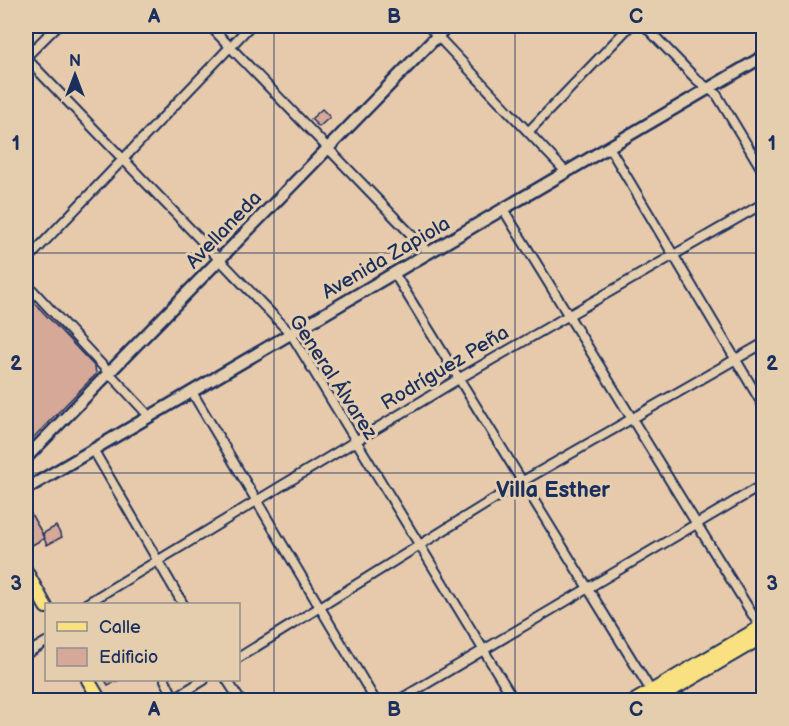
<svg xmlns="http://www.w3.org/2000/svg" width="789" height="726" viewBox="0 0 789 726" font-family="'Balsamiq Sans',sans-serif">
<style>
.building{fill:#d5a898;stroke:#1b2f5e;stroke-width:1.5}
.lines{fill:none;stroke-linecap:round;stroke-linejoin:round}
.street-casing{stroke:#1b2f5e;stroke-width:12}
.secondary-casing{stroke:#1b2f5e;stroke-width:15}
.primary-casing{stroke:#1b2f5e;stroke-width:16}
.street{stroke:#e5ceae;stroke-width:8}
.secondary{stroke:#e5ceae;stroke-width:10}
.primary{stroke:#f9e181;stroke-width:12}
.grid{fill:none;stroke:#1b2f5e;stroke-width:1.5;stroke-opacity:0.55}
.labels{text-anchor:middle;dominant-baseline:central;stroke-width:6;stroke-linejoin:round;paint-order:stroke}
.street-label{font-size:20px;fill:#1b2f5e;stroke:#e5ceae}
.quarter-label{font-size:22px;font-weight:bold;fill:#1b2f5e;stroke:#e5ceae}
.neatline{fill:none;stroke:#1b2f5e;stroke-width:2}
.grid-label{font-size:20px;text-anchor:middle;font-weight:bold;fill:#1b2f5e}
</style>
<rect width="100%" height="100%" fill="#e7caab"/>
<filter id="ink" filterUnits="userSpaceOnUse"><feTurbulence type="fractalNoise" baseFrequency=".0167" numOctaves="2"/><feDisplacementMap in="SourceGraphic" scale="12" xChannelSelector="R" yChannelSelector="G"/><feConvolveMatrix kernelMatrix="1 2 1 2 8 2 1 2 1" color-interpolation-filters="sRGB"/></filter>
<g filter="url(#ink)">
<path class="building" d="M322 109 330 117 319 127 311 119Z
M26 294 95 367 96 374 26 445Z
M28 509 45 538 27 548 26 511Z
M56 526 62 537 47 545 42 534Z
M764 644V658L762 659 756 649Z
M105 680H119L108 685Z
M683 692 687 699 673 700 672 698Z"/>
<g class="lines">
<g class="street-casing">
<path id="street" d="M210 26 429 253
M428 26 566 172
M645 26 697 80 717 95 764 173
M26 57 57 26
M26 58 291 334 514 700
M529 131 630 26
M609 147 764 407
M503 209 762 630
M26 261 250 26
M394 273 653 694
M26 283 150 417
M192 392 375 700
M94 451 183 604
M86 604 460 378 764 203
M26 654 46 642
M238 658 523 481 764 343
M165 680 174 698
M227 680 240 700
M171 700 204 680
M399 700 764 484"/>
</g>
<g class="secondary-casing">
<path id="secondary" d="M26 458 447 26
M26 489 764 56"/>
</g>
<g class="primary-casing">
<path id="primary" d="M26 571 46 607
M88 680 100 700
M636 700 764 625
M655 700 764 636"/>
</g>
<use href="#street" class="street"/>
<use href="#secondary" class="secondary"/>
<use href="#primary" class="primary"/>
</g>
</g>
<path class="grid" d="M274 26V700M515 26V700M26 253H764M26 473H764"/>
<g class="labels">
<g class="street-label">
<text transform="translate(224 230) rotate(-46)">Avellaneda</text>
<text transform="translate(386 258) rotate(-30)">Avenida Zapiola</text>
<text transform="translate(445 368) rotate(-31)">Rodríguez Peña</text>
<text transform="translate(333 377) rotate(57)">General Álvarez</text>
</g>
<g class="quarter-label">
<text x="553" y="490">Villa Esther</text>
</g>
</g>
<rect width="789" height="726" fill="none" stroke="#e5ceae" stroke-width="66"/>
<rect x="45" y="603" width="195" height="78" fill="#e5ceae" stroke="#948e8e" stroke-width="1.5"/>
<rect x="57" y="622" width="30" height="9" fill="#f9e181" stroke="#948e8e" stroke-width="1.5"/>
<text x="99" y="633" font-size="18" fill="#1b2f5e">Calle</text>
<rect x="57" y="648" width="30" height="18" fill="#d5a898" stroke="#948e8e" stroke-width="1.5"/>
<text x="99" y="663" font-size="18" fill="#1b2f5e">Edificio</text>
<g transform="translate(75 75)" stroke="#e5ceae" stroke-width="4.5" paint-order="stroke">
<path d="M0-4.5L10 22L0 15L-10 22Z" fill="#1b2f5e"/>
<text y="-9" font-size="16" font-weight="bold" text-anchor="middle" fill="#1b2f5e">N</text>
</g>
<rect x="33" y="33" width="723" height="660" class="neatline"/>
<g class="grid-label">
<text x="154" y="23">A</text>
<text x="394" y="23">B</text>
<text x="636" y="23">C</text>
<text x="16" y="150">1</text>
<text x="772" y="150">1</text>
<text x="16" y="370">2</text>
<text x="772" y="370">2</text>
<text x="16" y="590">3</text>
<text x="772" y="590">3</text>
<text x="154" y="716">A</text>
<text x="394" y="716">B</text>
<text x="636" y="716">C</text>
</g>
</svg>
